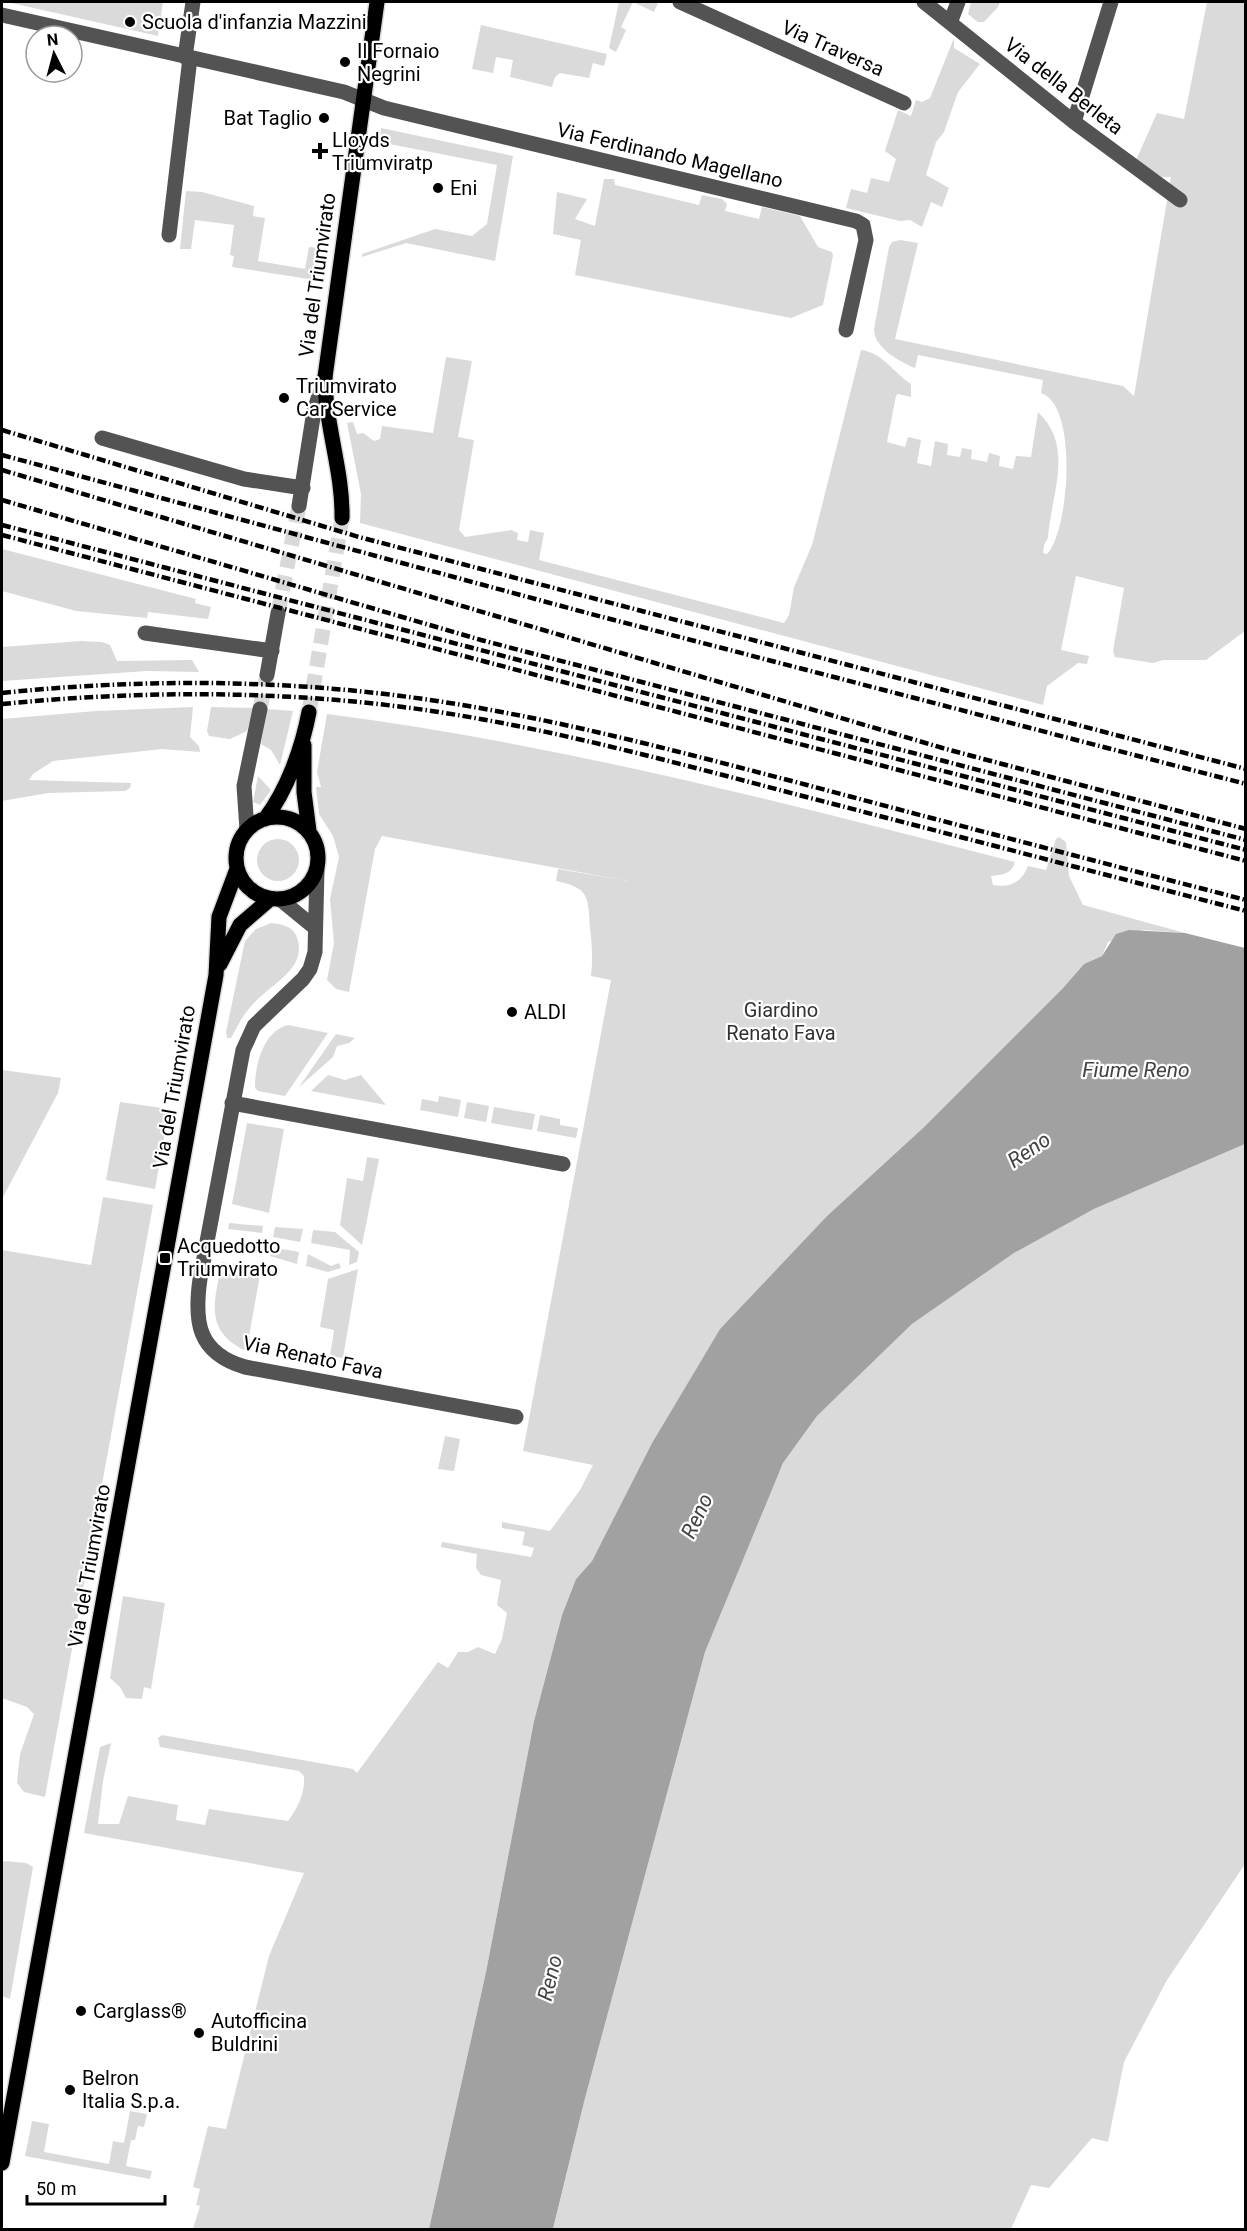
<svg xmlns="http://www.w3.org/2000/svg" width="1247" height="2231" viewBox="0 0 1247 2231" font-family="Roboto,sans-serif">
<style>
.green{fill:#dadada}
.water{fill:#a1a1a1}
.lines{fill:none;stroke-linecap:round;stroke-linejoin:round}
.minor-tunnel{stroke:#d9d9d9;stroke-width:15;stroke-dasharray:15 8;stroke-linecap:butt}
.major-tunnel{stroke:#d9d9d9;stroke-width:15;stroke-dasharray:15 8;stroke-linecap:butt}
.major-casing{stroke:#dbdbdb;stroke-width:18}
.minor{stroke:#535353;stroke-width:15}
.major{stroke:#000;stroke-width:15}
.rail{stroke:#000;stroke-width:4.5;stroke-dasharray:9 3 1.5 3;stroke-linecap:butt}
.poi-dot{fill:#000;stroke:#fff;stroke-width:2}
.labels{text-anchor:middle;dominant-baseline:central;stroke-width:4.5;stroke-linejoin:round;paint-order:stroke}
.poi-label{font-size:20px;fill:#000;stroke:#fff;text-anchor:start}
.street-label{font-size:20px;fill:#000;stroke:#fff}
.park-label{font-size:20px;fill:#313131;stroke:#fff}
.water-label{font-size:21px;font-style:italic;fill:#424242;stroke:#fff}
</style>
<rect width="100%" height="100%" fill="#fff"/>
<path class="green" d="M7 2H163L158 36Z
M619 2H653L658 3 654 12 633 2 621 27 626 30 616 52 609 48Z
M971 2H1000L998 7 984 22H978L968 14Z
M1207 2H1245V631L1206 660H1163L1153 663 1115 657 1113 651 1124 588 1076 576 1061 650 1089 656 1087 664 1078 663 1047 686 1043 705 360 523 361 494 347 423 353 422 357 434 363 433 374 441 380 439 382 426 433 433 446 357 472 361 458 437 474 440 459 530 465 537 511 530 518 533 517 540 528 542 530 530 544 533 539 560 784 623 789 615 794 587 812 545 858 362 861 350C882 352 895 374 911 384V397L898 394 896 396 887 442 905 447 908 437 921 440 917 463 931 466 935 441 948 444 947 455 960 457 962 448 972 450 971 459 987 462 989 453 1000 456 999 466 1013 469 1016 456 1031 457 1038 412C1075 447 1051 494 1048 538L1044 545 1043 553 1047 554C1069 532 1079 405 1041 393L1043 380 918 355 915 368C900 362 874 348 874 329L889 247 892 242 900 240 918 243 895 339 1123 386 1134 396 1171 177H1162L1136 160 1157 113 1184 119Z
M481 25 607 54 604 66 593 63 589 78 560 73 555 77 552 87 510 77 513 60 496 57 493 73 472 69Z
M954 38V48L980 64 958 92 944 132 936 142 926 175 949 188 942 207 931 202 922 227 910 220 900 221 846 208 851 189 867 193 871 178 889 182 896 159 885 151 898 110 911 116 916 100 922 102 930 98Z
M381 128 513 156 495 261 406 243 362 257V254L435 229 472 236 487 224 497 165 379 142Z
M604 179H614L615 185 699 205 702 195 722 199 727 204 725 211 759 219 762 207 800 216 818 247 832 252 833 256 823 305 791 318 575 275 581 240 553 234 557 192 587 199 575 219 595 226Z
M186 191 202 192 254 206 253 216 265 218 258 261 305 269 309 247 320 248 315 280 232 267 234 256 230 255 234 225 195 220 191 249H180Z
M2 549 196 599 195 603 211 607 208 619 148 612 147 618 76 611 2 591Z
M81 641 102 642 110 645 117 661 192 660 199 672 147 671 2 681V647Z
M193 707 190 737 199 746 200 752 162 749 53 761 33 774 29 780 131 783 130 788 125 791 48 793 2 801V719L96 711Z
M211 707 254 708 247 731 230 739 209 736 207 731Z
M267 709 293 711 280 765 271 750 261 744Z
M327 714C560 744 788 804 1015 862 1012 874 1002 875 991 876L993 885C1010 888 1021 883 1028 866L1046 870 1056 839 1059 837 1066 842 1069 876 1083 905 1185 933 1144 930 1108 942 1102 956 1084 964 1063 988 923 1128 827 1216 720 1329 652 1443 592 1561 576 1579 562 1615 534 1721 486 1972 429 2229H193L200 2206 196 2205 200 2189 193 2187 208 2126 226 2129 269 1956 304 1873 84 1833 100 1747 111 1743 103 1781 98 1824H119L128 1796 178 1805 176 1820 205 1825 209 1809 288 1821C298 1807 305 1794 304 1776L299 1771 160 1747 158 1738 162 1735 353 1769 357 1773 438 1662 448 1668 458 1652H468L478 1647 495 1654 502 1639 507 1613 497 1605 501 1580 481 1575 476 1568 477 1554 441 1547 442 1542 531 1557 534 1548 522 1545 525 1532 502 1528V1522L550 1531 580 1490 593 1465 523 1451 611 980 591 976C593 959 592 945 590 928 588 897 590 888 556 881L558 869 628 881 382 836 375 849 349 992 336 989 327 980 334 943 330 899 339 857 333 836 319 814 316 787H321L317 772Z
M258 776 271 790 260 805 253 802Z
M257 860a21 21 0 1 1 42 0a21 21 0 1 1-42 0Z
M271 923C281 924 294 926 297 938 308 968 271 984 254 1003 244 1013 238 1025 231 1038H227L226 1032 245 941 256 929Z
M288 1025 328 1033 285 1096 258 1091 255 1088C255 1065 263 1031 288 1025Z
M336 1034 355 1038 349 1043 337 1046 333 1057 299 1087Z
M2 1070 61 1078 58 1093 2 1199Z
M328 1075 345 1080 361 1075 386 1105 311 1091Z
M439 1096 461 1100 458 1117 420 1110 422 1099 438 1102Z
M120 1102 169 1109 155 1189 106 1180Z
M467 1102 489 1106 486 1122 464 1118Z
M494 1107 535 1114 532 1130 491 1123Z
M540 1115 560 1119V1125L578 1128 576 1138 537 1131Z
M247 1123 284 1129 269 1213 232 1204Z
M1245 1144V1864L1167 1980 1124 2062 1108 2142 1092 2138 1049 2188 1031 2185 1011 2229 553 2230 584 2102 705 1652 783 1463 817 1416 912 1324 1014 1253 1094 1209Z
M367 1157 379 1159 362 1245 340 1225 347 1178 363 1181Z
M103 1197 153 1205 45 1797 24 1792 17 1783 20 1754 34 1714 27 1707 2 1698V1250L91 1265Z
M229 1223 263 1226 262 1233 228 1229Z
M275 1227 303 1229 300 1242 273 1237Z
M313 1230 335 1232 359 1252 357 1262 349 1265 350 1250 311 1243Z
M271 1247 299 1252 297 1264 270 1256Z
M308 1254 331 1266 339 1263 341 1268 328 1272 306 1266Z
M222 1262 261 1269 247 1348 244 1350C203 1329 215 1300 222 1262Z
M358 1269 343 1358 330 1356 334 1330 320 1327 328 1279Z
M445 1436 460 1439 454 1471 438 1469Z
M123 1596 165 1603 151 1689 144 1687 142 1699 126 1698 120 1687 110 1678Z
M4 1861 26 1863 33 1867 10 1999 2 1996V1863Z
M130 2111 147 2114 144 2127 138 2126 135 2140H131L126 2166 152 2171 150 2179 25 2156 32 2121 49 2124 44 2152 109 2164 113 2141 124 2143Z"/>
<path class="water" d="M1129 930 1185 933 1245 948V1144L1094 1209 1014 1253 912 1324 817 1416 783 1463 705 1652 584 2102 553 2229H429L486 1972 534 1721 562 1615 576 1579 592 1561 652 1443 720 1329 827 1216 923 1128 1063 988 1084 964 1102 956 1116 934Z"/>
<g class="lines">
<path class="minor-tunnel" d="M278 613 299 506
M260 709 267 675"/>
<path class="major-tunnel" d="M309 712 342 518"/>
<g class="major-casing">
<path id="major" d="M342 518C343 471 325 425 325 377L377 2
M304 745V792L309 831
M236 858a41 41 0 1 1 82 0a41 41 0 1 1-82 0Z
M265 819C287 790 302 749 309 712
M220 964 240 925 270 899
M2 2163 216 975 219 917 237 869"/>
</g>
<path class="minor" d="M680 2 904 103
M924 2 1074 122 1180 200
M2 15 344 92 384 108 856 221 863 225 866 240 846 330
M950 23 958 2
M185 57 193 2
M1074 122 1111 2
M169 235 190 58
M102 438 244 479 303 488
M299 506 314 411 325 377
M145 633 272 651
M267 675 278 613
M247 830 244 786 260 709
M317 870 315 952 310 969 303 979 254 1026 243 1050 200 1279C194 1321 197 1353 245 1367L516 1417
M281 900 314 927
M232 1103 563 1164"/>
<use href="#major" class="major"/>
<path class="rail" d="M2 430 359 537 1246 769
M2 455 591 614 1246 784
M2 470 946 749 1246 829
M2 500 481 640 1246 840
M2 525 1246 850
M2 535 1246 861
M2 693C136 679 274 679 409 697 544 715 676 751 807 785 953 824 1099 862 1246 900
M2 704C135 691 269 690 403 707 536 724 665 760 795 794 945 833 1095 872 1246 911"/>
</g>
<g class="poi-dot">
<circle cx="130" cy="22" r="6"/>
<circle cx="345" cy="62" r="6"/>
<circle cx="324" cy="118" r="6"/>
<path d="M317 142h6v6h6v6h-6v6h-6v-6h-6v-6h6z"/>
<circle cx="438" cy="188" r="6"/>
<circle cx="284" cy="398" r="6"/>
<circle cx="512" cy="1012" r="6"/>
<rect x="159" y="1252" width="12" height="12" rx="3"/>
<circle cx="81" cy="2011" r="6"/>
<circle cx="199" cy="2033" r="6"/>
<circle cx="70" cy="2090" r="6"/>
</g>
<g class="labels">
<g class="poi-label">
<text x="142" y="22">Scuola d'infanzia Mazzini</text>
<text x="357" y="51">Il Fornaio<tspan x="357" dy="23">Negrini</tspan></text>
<text x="312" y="118" text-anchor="end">Bat Taglio</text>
<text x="332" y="140">Lloyds<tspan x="332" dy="23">Triumviratp</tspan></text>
<text x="450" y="188">Eni</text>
<text x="296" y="386">Triumvirato<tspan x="296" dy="23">Car Service</tspan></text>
<text x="524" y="1012">ALDI</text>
<text x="177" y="1246">Acquedotto<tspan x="177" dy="23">Triumvirato</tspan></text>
<text x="93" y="2011">Carglass®</text>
<text x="211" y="2021">Autofficina<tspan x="211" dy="23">Buldrini</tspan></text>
<text x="82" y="2078">Belron<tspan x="82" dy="23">Italia S.p.a.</tspan></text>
</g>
<g class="street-label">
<text transform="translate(833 48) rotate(24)">Via Traversa</text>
<text transform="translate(1064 86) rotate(38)">Via della Berleta</text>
<text transform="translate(670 155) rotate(13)">Via Ferdinando Magellano</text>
<text transform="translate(317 275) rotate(-82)">Via del Triumvirato</text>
<text transform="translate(174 1087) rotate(-80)">Via del Triumvirato</text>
<text transform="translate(313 1357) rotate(12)">Via Renato Fava</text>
<text transform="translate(89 1566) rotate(-80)">Via del Triumvirato</text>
</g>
<g class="park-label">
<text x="781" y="1010">Giardino<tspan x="781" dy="23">Renato Fava</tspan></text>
</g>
<g class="water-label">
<text x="1136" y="1070">Fiume Reno</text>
<text transform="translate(1029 1150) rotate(-34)">Reno</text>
<text transform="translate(697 1516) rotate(-65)">Reno</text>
<text transform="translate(550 1978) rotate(-76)">Reno</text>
</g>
</g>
<rect width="1247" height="2231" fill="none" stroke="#000000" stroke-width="6"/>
<g transform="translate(54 54) rotate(354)"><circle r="28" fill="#ffffff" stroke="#999999" stroke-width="1.5"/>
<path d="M0-4.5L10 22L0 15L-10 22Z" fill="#000000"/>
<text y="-9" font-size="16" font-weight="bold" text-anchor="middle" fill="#000000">N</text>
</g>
<path d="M27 2195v9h138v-9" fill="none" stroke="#000000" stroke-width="3"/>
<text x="36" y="2195" font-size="18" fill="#000000" stroke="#ffffff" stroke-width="4.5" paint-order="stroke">50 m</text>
</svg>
